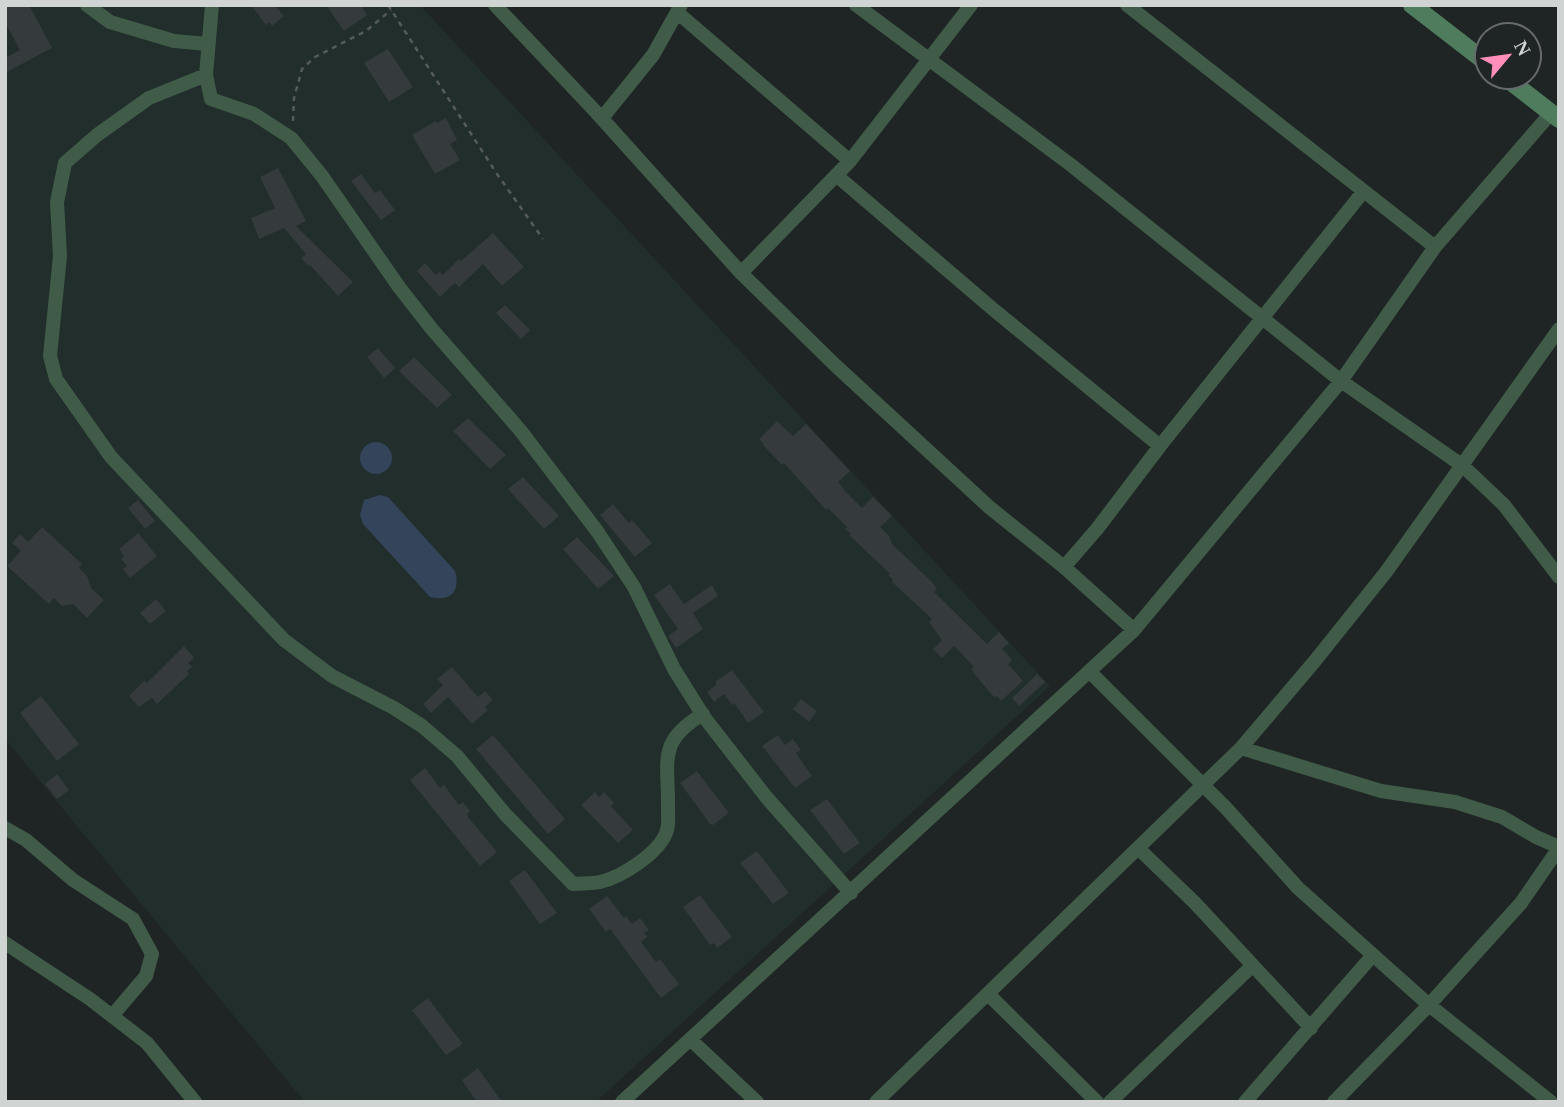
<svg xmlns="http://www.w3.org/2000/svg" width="1564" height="1107" viewBox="0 0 1564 1107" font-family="Georgia,serif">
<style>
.built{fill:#212e2c}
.water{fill:#34445a}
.building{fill:#353a3c}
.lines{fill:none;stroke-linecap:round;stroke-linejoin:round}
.path{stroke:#565b5a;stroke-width:2.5;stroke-dasharray:5 5;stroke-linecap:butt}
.street{stroke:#405c49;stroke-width:14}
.secondary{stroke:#4e7c5d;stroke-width:18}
</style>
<rect width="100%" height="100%" fill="#1f2424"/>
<path class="built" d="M5 5H420L1050 686 596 1102H305L5 739Z"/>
<path class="water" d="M360 458a16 16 0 1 1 32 0a16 16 0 1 1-32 0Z
M380 495 388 497 455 571C461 592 450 602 430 597L363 524 360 515 364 500Z"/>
<path class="building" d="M5 5H29L52 48 5 73V58L20 50 5 22Z
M251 5H275L284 16 272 26 269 22 266 25Z
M326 5H361L367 15 344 31Z
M388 49 413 87 389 102 364 63Z
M446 118 457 140 450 144 460 160 435 174 412 135 436 121 437 123Z
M278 168 306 221 296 226 353 282 338 296 310 265 308 266 301 258 306 254 284 228 259 239 251 218 275 208 260 177Z
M361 174 375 193 380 190 395 210 381 220 351 181Z
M493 233 524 267 502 286 483 264 459 287 455 283 440 297 417 271 425 263 436 275 439 272 443 275 459 259 461 261Z
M505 305 530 330 521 339 496 313Z
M378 348 395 368 384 378 367 357Z
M414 357 452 395 437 408 399 371Z
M468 418 506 455 490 469 453 431Z
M777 421 793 436 806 424 850 471 838 482 846 492 862 508 873 497 892 516 880 527 889 536 892 544 932 582 937 589 934 592 987 644 999 632 1009 643 1002 649 1012 660 1008 664 1023 681 1001 701 997 696 995 698 976 676 971 669 974 667 954 646 942 658 933 649 942 640 929 622 932 619 892 582 893 580 888 575 890 574 849 535 851 534 845 529 847 527 828 508 826 510 784 463 782 465 763 445 764 444 759 439Z
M523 477 559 516 544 529 508 489Z
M138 500 155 521 145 529 128 508Z
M613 504 629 523 632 520 652 543 635 557 600 515Z
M42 527 82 564 79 568 87 576 91 588 104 600 87 618 73 604 62 606 54 598 49 604 7 566 21 551 12 543 20 534 28 542Z
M138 533 157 556 130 578 123 569 127 566 121 559 124 556 119 549Z
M577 537 614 576 598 589 563 549Z
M670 584 684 604 712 585 718 596 693 613 703 629 676 648 668 636 678 629 654 595Z
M156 599 166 611 150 624 140 613Z
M184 646 194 658 188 663 192 667 187 671 189 674 157 704 152 698 139 707 129 696 144 681 147 683Z
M452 667 478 697 485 691 493 700 485 707 488 710 472 724 448 697 431 713 423 704 443 685 437 679Z
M732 670 764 712 748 723 734 703 732 705 724 694 714 702 707 692 717 684 715 682Z
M1037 674 1045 682 1019 706 1012 698Z
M41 696 79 744 57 761 20 713Z
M801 699 817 711 809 722 793 709Z
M493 735 565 819 548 834 476 749Z
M778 735 785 745 793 739 801 750 796 753 812 776 795 788 762 746Z
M425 768 440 788 444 785 459 805 463 802 470 811 467 814 468 817 497 852 480 866 410 780Z
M697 771 729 813 713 825 710 824 680 783Z
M57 774 69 790 57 799 45 784Z
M595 792 599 797 604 792 614 803 611 806 633 830 618 843 581 805Z
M827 799 860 843 844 854 810 810Z
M757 851 789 893 773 904 740 863Z
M525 870 557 913 540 924 509 881Z
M700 895 732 937 717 948 714 943 710 945 683 907Z
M607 896 624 918 626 916 632 924 640 918 649 930 644 933 647 937 641 942 656 962 660 959 679 984 661 998 610 929 606 932 589 909Z
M428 998 463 1044 446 1055 412 1010Z
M478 1068 502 1102H477L462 1080Z"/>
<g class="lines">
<path class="path" d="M388 5 497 174 543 239
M293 121 294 98 302 69 315 57 366 31 391 10"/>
<path class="street" d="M87 5 110 22 174 41 208 44
M212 5 206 75 211 99 254 114 291 138 322 176 399 287 431 328 520 430 597 531 634 587 674 669 704 717 767 798 851 893
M495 5 596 112 741 273 835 365 989 507 1064 567 1134 630
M856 5 1071 165 1341 381 1463 466 1504 505 1559 577
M1127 5 1435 247
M678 13 850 161
M206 75 149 98 97 135 65 163 57 202 60 256 50 356 56 379 111 457 284 640 332 676 394 708 422 726 457 756 505 814 573 884C581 883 591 884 600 882 622 877 661 852 667 830 669 824 668 815 668 808 669 762 656 742 703 714
M602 118 653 55 681 5
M836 175 994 310 1160 446
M741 273 850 161 971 5
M1064 567 1097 529 1160 446 1363 192
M1090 672 1226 808 1298 888 1429 1005 1551 1102
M1241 748 1381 791 1455 802 1502 817 1536 837 1559 847
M5 828 26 840 73 880 133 919 152 954 146 976 112 1016
M1139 849 1195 903 1311 1028
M5 943 90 999 147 1043 195 1102
M988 994 1097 1102
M691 1040 757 1102
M622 1102 1134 630 1341 381 1435 247 1551 113
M876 1102 1241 748 1314 662 1386 572 1559 329
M1110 1102 1252 966
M1245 1102 1373 955
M1334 1102 1429 1005 1521 903 1559 848"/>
<path class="secondary" d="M1412 5 1487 63
M1505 77 1559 119"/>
</g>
<rect width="1564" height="1107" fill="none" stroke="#d0d4d3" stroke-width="14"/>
<g transform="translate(1508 56) rotate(61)"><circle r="33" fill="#1f2424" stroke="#666a6a" stroke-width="2"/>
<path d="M0-5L12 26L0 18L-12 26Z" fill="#ff8eba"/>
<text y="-10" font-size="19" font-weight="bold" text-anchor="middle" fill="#d0d4d3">N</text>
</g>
</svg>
